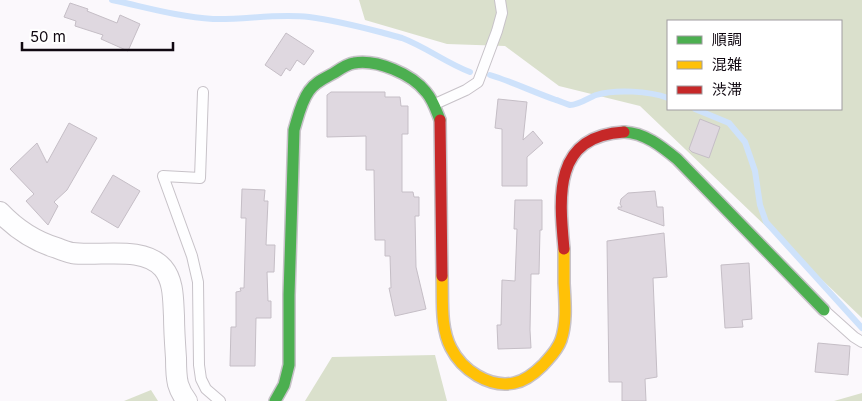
<svg xmlns="http://www.w3.org/2000/svg" width="862" height="401" viewBox="0 0 862 401" font-family="Inter,'Noto Sans JP',sans-serif">
<style>
.green{fill:#dae0cc;fill-rule:evenodd}
.lines{fill:none;stroke-linecap:round;stroke-linejoin:round}
.stream{stroke:#cee2fb;stroke-width:6}
.building{fill:#dfd8e0;stroke:#c5bec6}
.lane-casing{stroke:#c7c2c8;stroke-width:12}
.street-casing{stroke:#c7c2c8;stroke-width:22}
.fast-casing{stroke:#c7c2c8;stroke-width:14}
.slow-casing{stroke:#c7c2c8;stroke-width:14}
.jam-casing{stroke:#c7c2c8;stroke-width:14}
.lane{stroke:#fefeff;stroke-width:10}
.street{stroke:#fefeff;stroke-width:20}
.fast{stroke:#4caf50;stroke-width:11}
.slow{stroke:#ffc107;stroke-width:11}
.jam{stroke:#c62828;stroke-width:11}
</style>
<rect width="100%" height="100%" fill="#fbf8fc"/>
<path class="green" d="M359 0H862V318L640 106 559 86 505 46 447 44 365 20ZM668 21H841V109H668Z
M435 355 447 401H305L332 357Z
M151 390 158 401H124Z
M862 393V401H834Z"/>
<g class="lines">
<path class="stream" d="M112 0C145 7 179 17 213 19 245 20 277 13 309 17 332 20 357 26 380 32 387 34 395 36 402 38 426 47 446 63 470 72
M490 75C513 82 533 92 556 100 560 101 566 104 570 105 579 105 588 98 596 95 616 89 649 91 668 98
M695 109 729 123 745 142 755 171 760 205 766 222 862 328"/>
</g>
<path class="building" d="M70 3 88 9 87 11 117 23 120 15 140 24 128 51 101 39 103 35 75 26 76 21 64 17Z
M286 33 314 51 304 65 297 60 290 71 286 68 281 76 265 65Z
M331 92H385V97H400L401 106H408V134H402V192H413L414 197H419V216H415L416 267 426 309 395 316 389 288H391L390 256H385V240H375L374 170H366V136L327 137V95Z
M498 99 527 102 523 140 533 131 543 143 527 157V186H502V129L495 128Z
M700 119 720 127 709 158 692 152 689 149Z
M69 123 97 138 67 190 54 202 58 206 48 225 26 201 34 194 10 169 37 143 47 163Z
M113 175 140 191 118 228 91 212Z
M242 189 265 190 264 201H268L266 245H275L274 272H267L268 301H271V318H256L255 366H230L231 327H236V292L241 291 240 288H244L246 218H241Z
M655 191 657 207H663L664 226 618 209V207H622L620 204 621 199 628 193Z
M515 200H542V230H540L539 274H531L530 330 531 348 498 349 497 325H501L502 280 515 281 517 229H514Z
M664 233 667 277 653 278 657 377 645 379 646 401H622V382H609L607 241Z
M749 263 752 319 742 320 743 327 725 328 721 265Z
M818 343 850 346 848 375 815 372Z"/>
<g class="lines">
<g class="lane-casing">
<path id="lane" d="M203 92 200 178 163 176 192 256 198 282 199 365 201 379 206 389 220 401
M435 104 466 90 478 82 497 31 502 13 500 0
M825 311 854 337 862 342"/>
</g>
<g class="street-casing">
<path id="street" d="M0 212C17 230 34 241 57 248 62 250 67 252 72 253 99 257 143 245 163 268 174 281 173 300 174 316 174 330 175 344 176 358 176 366 176 376 178 384 180 391 183 396 187 401"/>
</g>
<g class="fast-casing">
<path id="fast" d="M624 132C645 133 661 146 677 159L824 310
M275 401 284 385 289 365V295L294 130C298 117 301 102 309 91 315 82 325 78 334 73 340 69 347 64 354 63 377 59 412 74 426 92 433 100 436 110 440 120"/>
</g>
<g class="slow-casing">
<path id="slow" d="M442 276C443 300 440 327 451 348 462 370 489 388 514 383 525 381 535 373 543 365 550 357 557 351 561 340 567 322 565 302 564 283 564 272 564 260 564 249"/>
</g>
<g class="jam-casing">
<path id="jam" d="M440 120 442 276
M564 249C559 196 553 136 624 132"/>
</g>
<use href="#lane" class="lane"/>
<use href="#street" class="street"/>
<use href="#fast" class="fast"/>
<use href="#slow" class="slow"/>
<use href="#jam" class="jam"/>
</g>
<rect x="667" y="20" width="175" height="90" fill="#ffffff" stroke="#9f9ca0"/>
<rect x="677" y="36" width="25" height="8" fill="#4caf50" stroke="#9f9ca0"/>
<text x="712" y="45" font-size="15" fill="#100811">順調</text>
<rect x="677" y="61" width="25" height="8" fill="#ffc107" stroke="#9f9ca0"/>
<text x="712" y="70" font-size="15" fill="#100811">混雑</text>
<rect x="677" y="86" width="25" height="8" fill="#c62828" stroke="#9f9ca0"/>
<text x="712" y="95" font-size="15" fill="#100811">渋滞</text>
<path d="M22 42v8h151v-8" fill="none" stroke="#100811" stroke-width="2.5"/>
<text x="30" y="42" font-size="15" fill="#100811" stroke="#ffffff" stroke-width="4" paint-order="stroke">50 m</text>
</svg>
